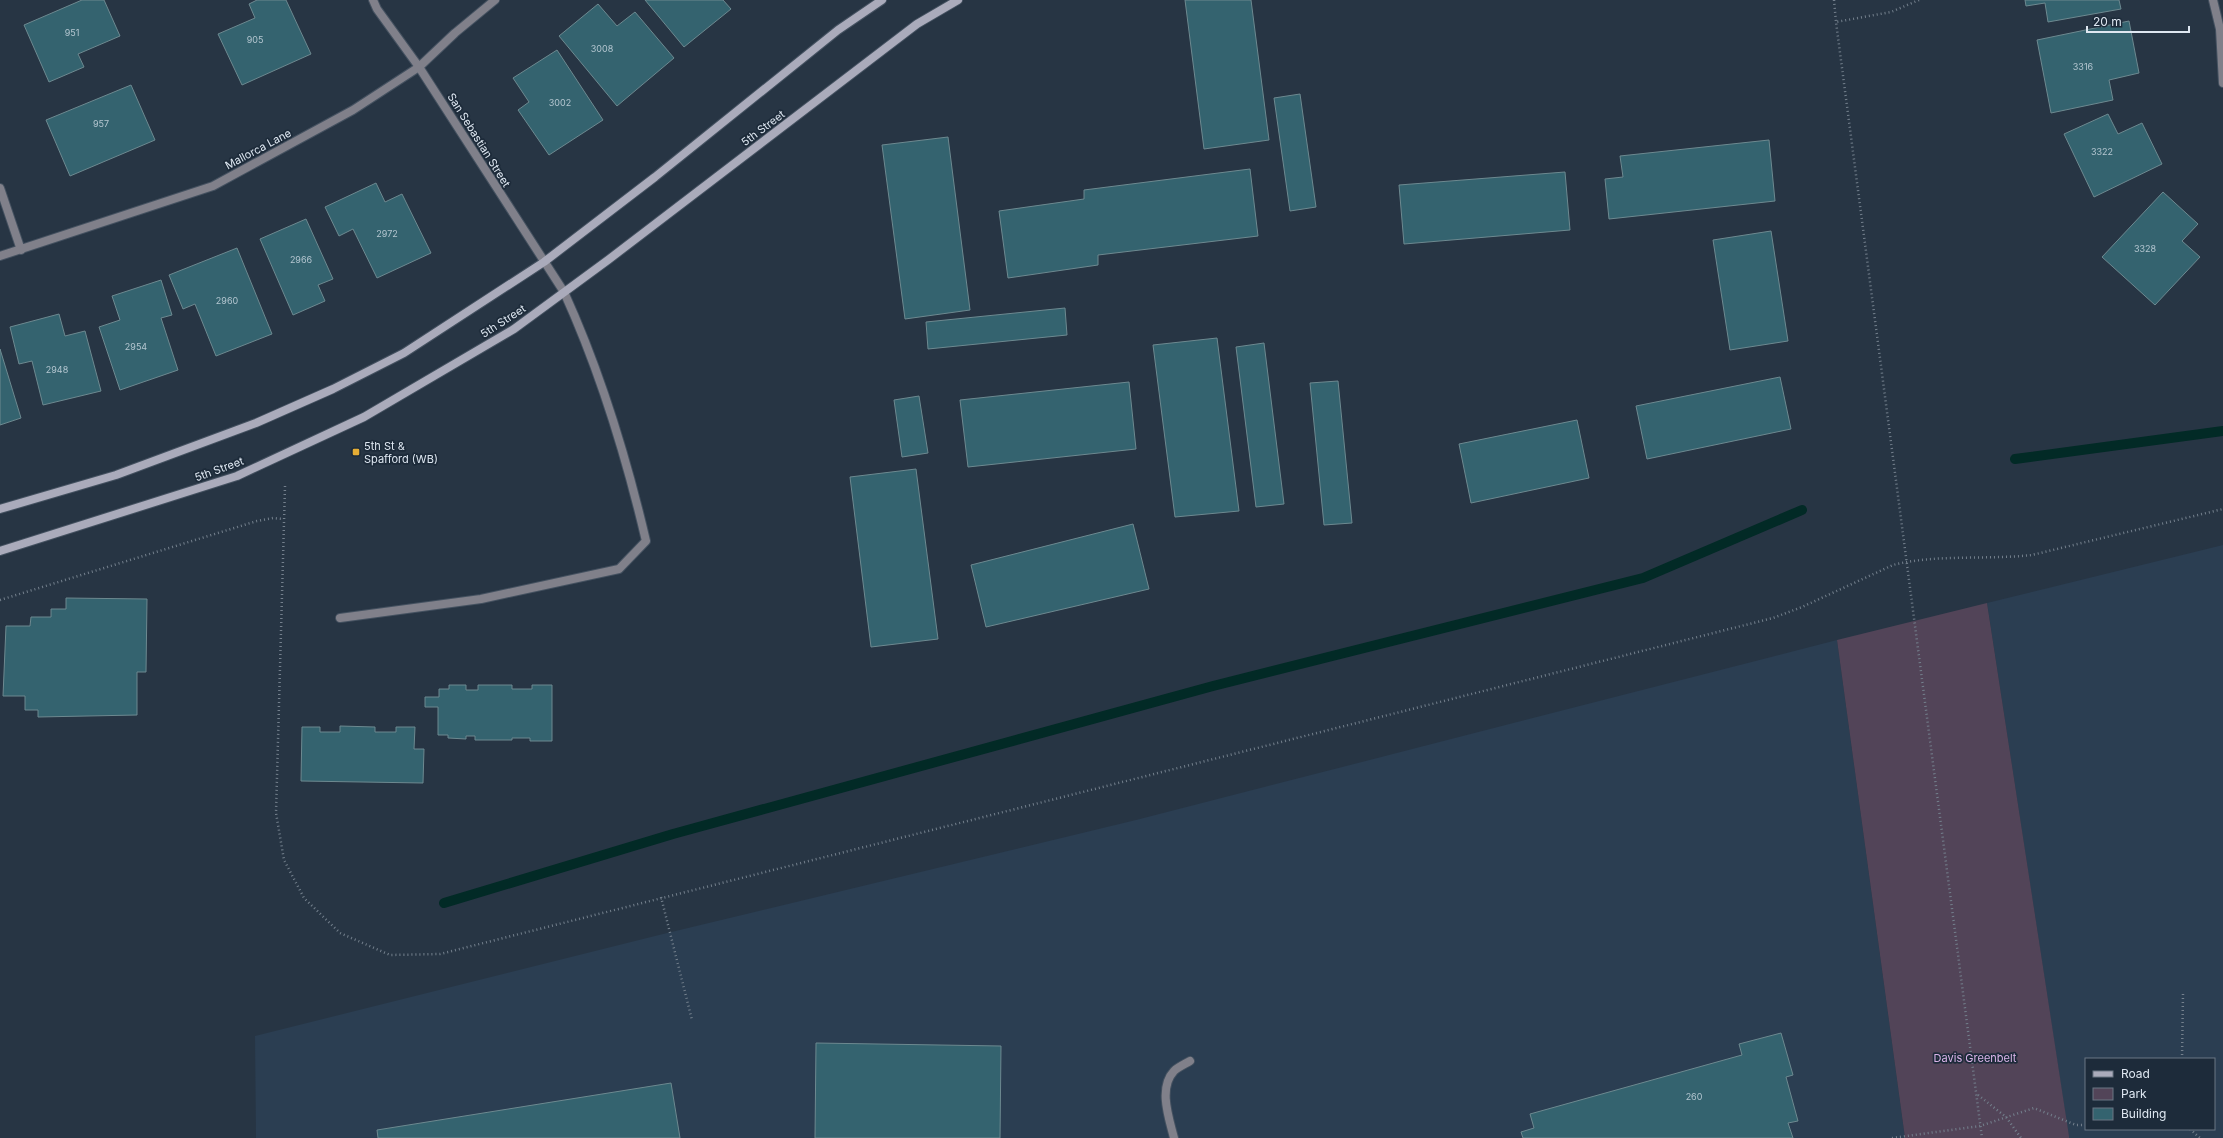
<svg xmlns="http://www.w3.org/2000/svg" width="2223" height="1138" viewBox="0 0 2223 1138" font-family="Inter,sans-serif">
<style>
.built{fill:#2b3e52;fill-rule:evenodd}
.green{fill:#524458}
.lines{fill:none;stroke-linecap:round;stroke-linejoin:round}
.stream{stroke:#022a26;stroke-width:10}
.building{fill:#34636f;stroke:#6d8990}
.lane-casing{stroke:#445160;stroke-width:10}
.street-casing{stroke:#445160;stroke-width:10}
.secondary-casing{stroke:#445160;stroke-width:10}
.path{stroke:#74808d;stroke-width:2.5;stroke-dasharray:1 3;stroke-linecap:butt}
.lane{stroke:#80808a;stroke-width:8}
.street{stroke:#80808a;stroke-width:8}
.secondary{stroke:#aaabbb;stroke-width:8}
.poi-dot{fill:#e5ad35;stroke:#1d2b3a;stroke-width:1.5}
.labels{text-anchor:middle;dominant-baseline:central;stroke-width:3.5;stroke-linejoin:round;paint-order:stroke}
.number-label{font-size:9px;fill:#b4c6d0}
.street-label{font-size:11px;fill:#dee7f1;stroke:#1d2b3a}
.poi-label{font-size:11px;fill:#dee7f1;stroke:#1d2b3a;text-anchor:start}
.park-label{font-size:11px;fill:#dbb4e9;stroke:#1d2b3a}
</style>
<rect width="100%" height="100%" fill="#273544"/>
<path class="built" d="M2223 545V1138H2069L1987 603ZM2086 1059H2214V1129H2086Z
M1837 640 1905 1138H256L255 1036 663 934 1136 820Z"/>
<path class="green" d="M1987 603 2069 1136V1138H1905L1837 640Z"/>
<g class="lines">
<path class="stream" d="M2015 459 2223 431
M444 903 673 834 1213 686 1643 578 1802 510"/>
</g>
<path class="building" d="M82 0H104L120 36 78 54 84 67 49 82 24 25Z
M257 0H286L311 54 242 85 218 34 255 18 249 4Z
M645 0H723L731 9 684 47Z
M1185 0H1251L1269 140 1204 149Z
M2025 0H2119L2121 9 2048 22 2045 3 2026 6Z
M598 4 617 26 635 12 674 58 617 106 559 36Z
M2129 21 2139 73 2109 80 2113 100 2051 113 2037 40Z
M557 50 603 120 549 155 518 110 529 102 513 78Z
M131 85 155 140 70 176 46 120Z
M1300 94 1316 207 1290 211 1274 98Z
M2108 114 2118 134 2142 123 2162 164 2094 197 2064 134Z
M948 137 970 310 905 319 882 145Z
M1769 140 1775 201 1609 219 1605 179 1623 177 1620 156Z
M1250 169 1258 236 1098 255V265L1008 278 999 211 1084 199V190Z
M1565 172 1570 230 1404 244 1399 185Z
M376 183 385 202 402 194 431 253 377 278 353 229 339 236 325 207Z
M2163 192 2198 224 2182 241 2200 257 2155 305 2102 257Z
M306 219 333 279 318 285 325 301 293 315 260 239Z
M1771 231 1788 341 1730 350 1713 240Z
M237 248 272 334 216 356 195 304 183 309 169 275Z
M161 280 172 315 161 318 178 370 120 390 99 327 120 320 112 296Z
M1065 308 1067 335 928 349 926 322Z
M59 314 65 336 85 331 101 391 43 405 32 361 19 364 10 327Z
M1217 338 1239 511 1175 517 1153 345Z
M1264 343 1284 504 1256 507 1236 347Z
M0 349 21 418 0 425Z
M1780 377 1791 429 1647 459 1636 406Z
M1338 381 1352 523 1324 525 1310 383Z
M1129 382 1136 449 968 467 960 400Z
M919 396 928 453 902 457 894 400Z
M1577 420 1589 478 1471 503 1459 444Z
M916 469 938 639 871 647 850 477Z
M1133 524 1149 589 986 627 971 565Z
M66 598 147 599 146 672H137V715L38 717V710H25V696H3L6 626H30L31 617H51V609H66Z
M449 685H466V690H478V685H512V689H532V685H552V741H530V738H512V740H475V736H466V739L448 738V735H438V707H425V697H439V689H449Z
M340 726 375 727V732H396V727H415L414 749H424L423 783 301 781 302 727H320V732H340Z
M1781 1033 1793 1075 1786 1077 1798 1121 1788 1123 1793 1138H1523L1521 1132 1534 1128 1530 1114 1742 1055 1739 1044Z
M816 1043 1001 1046 1000 1138H815Z
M671 1083 680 1138H378L377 1130Z"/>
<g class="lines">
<g class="lane-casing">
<path id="lane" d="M340 618 481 599 619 569 646 541C626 456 600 371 564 292
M1174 1138C1169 1118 1158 1088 1174 1071 1178 1067 1185 1064 1190 1061"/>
</g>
<g class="street-casing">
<path id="street" d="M373 0 377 9 419 67 564 292
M2213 0 2220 29 2223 83
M0 188 21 250
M0 256 213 186 353 110 419 67 455 33 495 0"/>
</g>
<g class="secondary-casing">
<path id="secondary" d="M0 509 116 475 256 423 333 389 404 353 544 262 655 177 838 30 882 0
M0 551 237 476 364 417 514 329 608 260 917 24 958 0"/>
</g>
<path class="path" d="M1834 0 1836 22
M1919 0 1891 12 1836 22 1982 1138
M285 486 276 813 284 860 304 898 340 933 390 955 440 954 1773 618 1802 607 1893 565C1935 554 1987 560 2032 555L2223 509
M0 600 257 521 273 518 283 519
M661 897 692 1020
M2182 1059 2183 993
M1978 1095 2006 1117 2021 1138
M2190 1129 2200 1138
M1892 1138 1980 1126 2034 1108 2076 1125H2086"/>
<use href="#lane" class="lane"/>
<use href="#street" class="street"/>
<use href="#secondary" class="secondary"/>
</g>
<rect class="poi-dot" x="352" y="448" width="8" height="8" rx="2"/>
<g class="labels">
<g class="number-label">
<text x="72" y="32">951</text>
<text x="255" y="39">905</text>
<text x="602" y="48">3008</text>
<text x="2083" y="66">3316</text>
<text x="560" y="102">3002</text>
<text x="101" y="123">957</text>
<text x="2102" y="151">3322</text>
<text x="387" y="233">2972</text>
<text x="2145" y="248">3328</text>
<text x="301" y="259">2966</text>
<text x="227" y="300">2960</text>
<text x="136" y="346">2954</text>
<text x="57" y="369">2948</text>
<text x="1694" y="1096">260</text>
</g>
<g class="street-label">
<text transform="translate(763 128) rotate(-37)">5th Street</text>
<text transform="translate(479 140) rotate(58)">San Sebastian Street</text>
<text transform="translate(258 149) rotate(-28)">Mallorca Lane</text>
<text transform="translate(503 321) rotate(-33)">5th Street</text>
<text transform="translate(219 469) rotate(-20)">5th Street</text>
</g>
<g class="poi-label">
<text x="364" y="446">5th St &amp;<tspan x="364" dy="13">Spafford (WB)</tspan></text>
</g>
<g class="park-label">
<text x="1975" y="1058">Davis Greenbelt</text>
</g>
</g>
<rect x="2085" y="1058" width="130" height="72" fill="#1d2b3a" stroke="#6a7683"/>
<rect x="2093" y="1071" width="20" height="6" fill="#aaabbb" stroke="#6a7683"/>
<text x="2121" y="1078" font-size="12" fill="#dee7f1">Road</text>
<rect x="2093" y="1088" width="20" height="12" fill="#524458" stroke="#6a7683"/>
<text x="2121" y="1098" font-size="12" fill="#dee7f1">Park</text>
<rect x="2093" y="1108" width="20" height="12" fill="#34636f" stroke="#6a7683"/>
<text x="2121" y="1118" font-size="12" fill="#dee7f1">Building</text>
<path d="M2087 26v6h102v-6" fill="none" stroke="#dee7f1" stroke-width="2"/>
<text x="2093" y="26" font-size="12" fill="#dee7f1" stroke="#1d2b3a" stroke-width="3" paint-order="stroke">20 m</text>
</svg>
